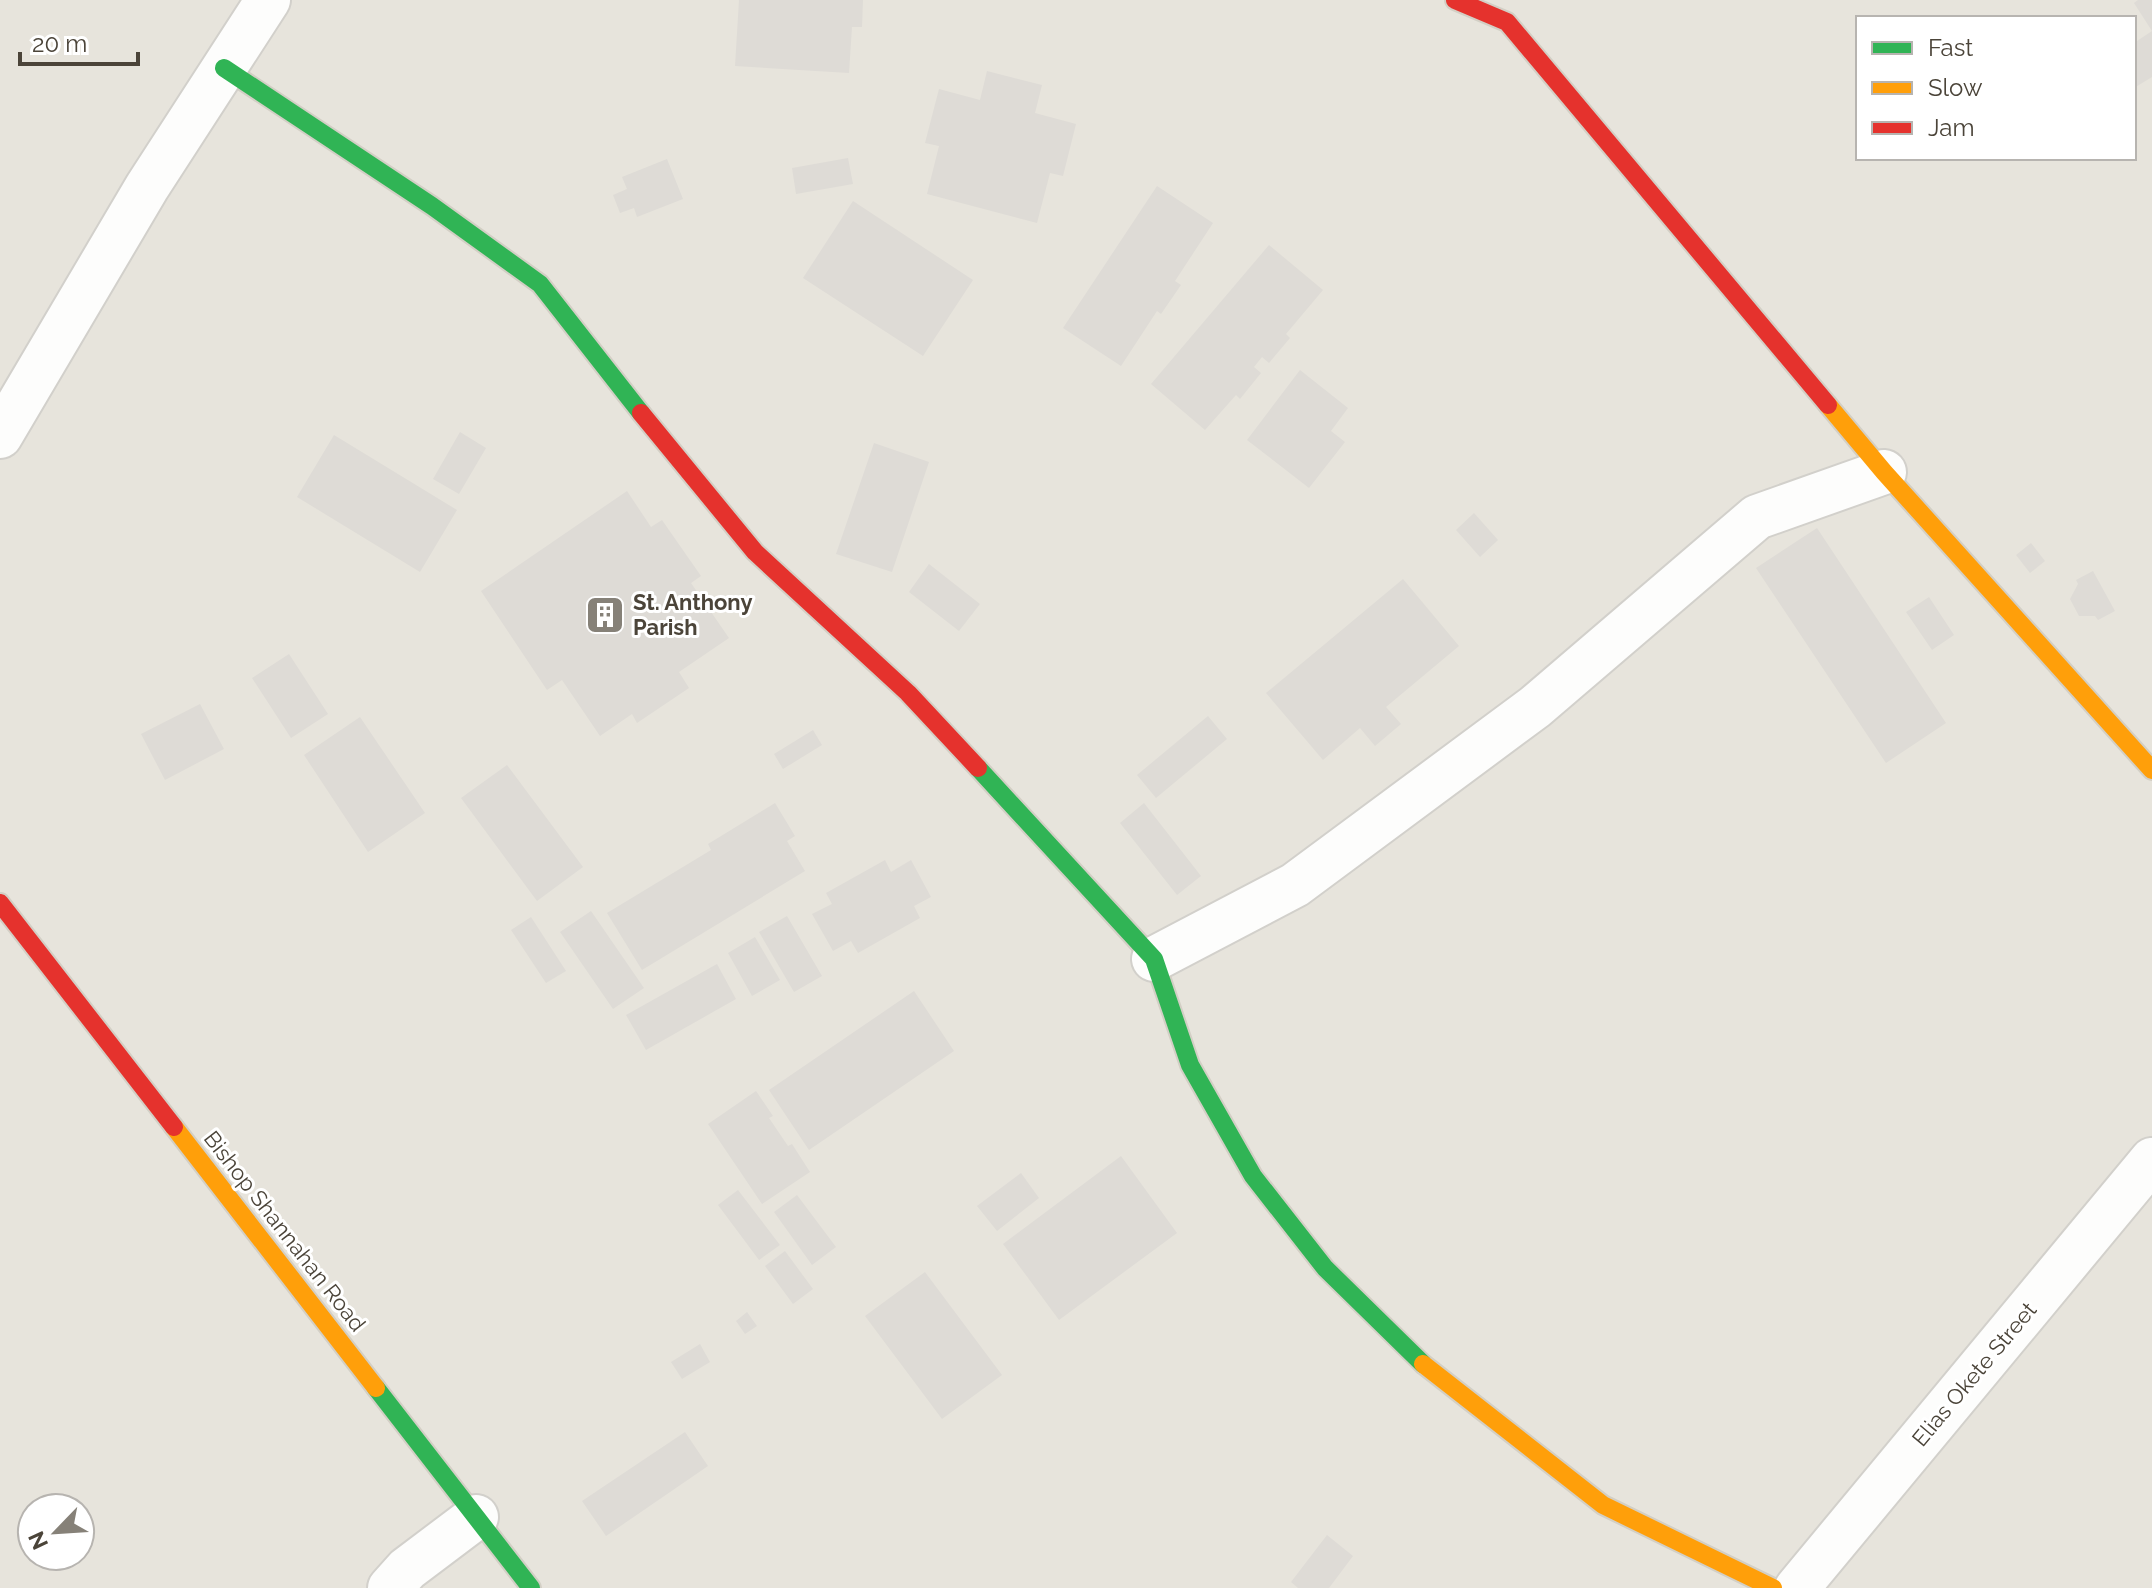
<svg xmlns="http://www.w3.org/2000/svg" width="2152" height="1588" viewBox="0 0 2152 1588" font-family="Raleway,sans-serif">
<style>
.residential{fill:#e7e4dc;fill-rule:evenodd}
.building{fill:#dedbd6}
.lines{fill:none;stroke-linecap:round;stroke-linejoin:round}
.street-casing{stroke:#d2d0cb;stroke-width:48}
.fast-casing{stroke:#d3cfc5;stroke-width:22}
.slow-casing{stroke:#d3cfc5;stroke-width:22}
.jam-casing{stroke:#d3cfc5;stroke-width:22}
.street{stroke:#fdfdfc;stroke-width:44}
.fast{stroke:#30b455;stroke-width:18}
.slow{stroke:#ff9f0a;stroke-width:18}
.jam{stroke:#e5322d;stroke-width:18}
.labels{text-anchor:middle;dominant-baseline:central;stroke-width:6;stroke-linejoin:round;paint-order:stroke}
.poi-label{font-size:22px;font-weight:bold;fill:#4b4439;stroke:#fff;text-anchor:start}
.street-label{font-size:22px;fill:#4b4439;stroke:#fff}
</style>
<rect width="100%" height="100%" fill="#f4f2ee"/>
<path class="residential" d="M0 0H2152V1588H0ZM1858 18H2134V158H1858ZM32 1508H80V1556H32Z"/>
<path class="building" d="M739 0H863L862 27H852L849 73 735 66Z
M2138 0H2152V31L2134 3Z
M2152 31V77L2134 88V43Z
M987 71 1042 85 1035 113 1076 124 1063 176 1050 173 1037 223 927 194 939 146 925 143 939 89 980 100Z
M848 158 853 184 796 194 792 168Z
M667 159 683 199 637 217 634 208 620 213 613 195 627 189 622 177Z
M1157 186 1213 223 1175 281 1181 285 1161 314 1157 311 1121 366 1063 328Z
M853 201 973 280 923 356 803 278Z
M1269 245 1323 290 1286 334 1290 338 1269 363 1262 357 1254 367 1261 373 1240 399 1236 395 1205 430 1151 384Z
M1300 370 1348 408 1331 431 1345 442 1309 488 1247 440Z
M460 432 486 448 459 494 433 479Z
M334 435 457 510 420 572 297 497Z
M874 443 929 462 892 572 836 554Z
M627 491 651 527 662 520 701 576 691 583 729 638 679 672 689 688 637 723 632 714 600 736 562 680 547 690 481 591Z
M1474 513 1498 540 1480 557 1456 530Z
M1817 528 1946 723 1886 763 1756 568Z
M2031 543 2045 561 2030 573 2016 555Z
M929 564 980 604 959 631 909 592Z
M2093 571 2115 611 2098 620 2095 616H2079L2070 599 2078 584 2076 580Z
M1403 579 1459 646 1386 707 1401 724 1375 746 1360 728 1323 760 1266 693Z
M1929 597 1954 635 1932 650 1906 612Z
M289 654 328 714 291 738 252 678Z
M200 704 224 749 165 780 141 734Z
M1208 716 1227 739 1156 798 1137 775Z
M360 717 425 813 368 852 304 755Z
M813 730 822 745 783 769 774 754Z
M507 765 583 867 537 901 461 798Z
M775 803 795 836 787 841 805 871 642 970 607 913 711 850 708 844Z
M1144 803 1201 876 1177 895 1120 823Z
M885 860 891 872 911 860 931 897 914 906 920 918 858 953 851 941 833 951 812 914 832 904 826 893Z
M591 911 644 988 613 1009 560 932Z
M787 916 822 976 794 992 759 932Z
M531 917 566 971 546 983 511 930Z
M755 937 780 980 752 996 728 953Z
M717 964 736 999 646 1050 626 1015Z
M914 991 954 1051 809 1150 769 1090Z
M756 1091 773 1116 769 1118 788 1146 792 1144 810 1172 762 1204 708 1124Z
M1121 1156 1177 1233 1059 1320 1003 1244Z
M1021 1173 1039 1198 997 1231 977 1206Z
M738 1190 780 1245 759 1260 718 1205Z
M797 1195 836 1247 812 1265 774 1212Z
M785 1251 813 1289 793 1304 765 1266Z
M925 1272 1002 1375 942 1419 865 1316Z
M747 1312 757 1326 745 1334 736 1321Z
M700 1344 710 1362 682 1379 671 1362Z
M685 1432 708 1466 606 1536 582 1501Z
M1327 1535 1353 1556 1329 1588H1298L1291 1582Z"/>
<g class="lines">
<g class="street-casing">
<path id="street" d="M0 436 147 187 268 0
M1154 959 1295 885 1535 707 1757 517 1884 472
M390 1588 407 1569 476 1517
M1797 1588 2152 1160"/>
</g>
<g class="fast-casing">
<path id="fast" d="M224 68 432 206 540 284 641 413
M978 768 1154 959 1190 1065 1253 1176 1325 1268 1423 1364
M376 1388 531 1588"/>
</g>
<g class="slow-casing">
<path id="slow" d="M1828 405 1884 472 2152 770
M174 1127 376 1388
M1423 1364 1603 1505 1773 1588"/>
</g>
<g class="jam-casing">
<path id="jam" d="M1455 0 1507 22 1828 405
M641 413 755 552 908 693 978 768
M0 903 174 1127"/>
</g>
<use href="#street" class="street"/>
<use href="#fast" class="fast"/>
<use href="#slow" class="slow"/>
<use href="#jam" class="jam"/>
</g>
<defs>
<g id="building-square" transform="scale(2)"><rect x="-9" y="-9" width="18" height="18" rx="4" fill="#868178" stroke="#fff"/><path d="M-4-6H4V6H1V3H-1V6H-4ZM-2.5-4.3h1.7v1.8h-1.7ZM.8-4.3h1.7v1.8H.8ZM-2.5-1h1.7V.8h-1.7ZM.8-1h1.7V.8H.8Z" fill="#fff"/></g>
</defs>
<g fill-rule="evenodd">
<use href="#building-square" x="605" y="615"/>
</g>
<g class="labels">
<g class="poi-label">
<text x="633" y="602">St. Anthony<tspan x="633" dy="25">Parish</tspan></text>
</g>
<g class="street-label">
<text transform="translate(285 1231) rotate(52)">Bishop Shannahan Road</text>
<text transform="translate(1974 1374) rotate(-50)">Elias Okete Street</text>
</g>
</g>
<rect x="1856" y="16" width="280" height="144" fill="#ffffff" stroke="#b7b4b0" stroke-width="2"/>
<rect x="1872" y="42" width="40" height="12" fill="#30b455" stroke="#b7b4b0" stroke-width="2"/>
<text x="1928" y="56" font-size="24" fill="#4b4439">Fast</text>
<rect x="1872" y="82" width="40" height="12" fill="#ff9f0a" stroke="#b7b4b0" stroke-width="2"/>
<text x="1928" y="96" font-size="24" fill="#4b4439">Slow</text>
<rect x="1872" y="122" width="40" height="12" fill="#e5322d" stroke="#b7b4b0" stroke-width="2"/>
<text x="1928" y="136" font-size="24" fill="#4b4439">Jam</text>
<g transform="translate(56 1532) rotate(245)"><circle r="38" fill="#ffffff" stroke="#b7b4b0" stroke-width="2"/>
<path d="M0-6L14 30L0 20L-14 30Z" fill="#868178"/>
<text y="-12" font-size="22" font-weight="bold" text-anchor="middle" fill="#4b4439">N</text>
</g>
<path d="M20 52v12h118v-12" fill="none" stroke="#4b4439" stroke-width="4"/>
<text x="32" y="52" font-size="24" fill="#4b4439" stroke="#ffffff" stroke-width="6" paint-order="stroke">20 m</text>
</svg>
